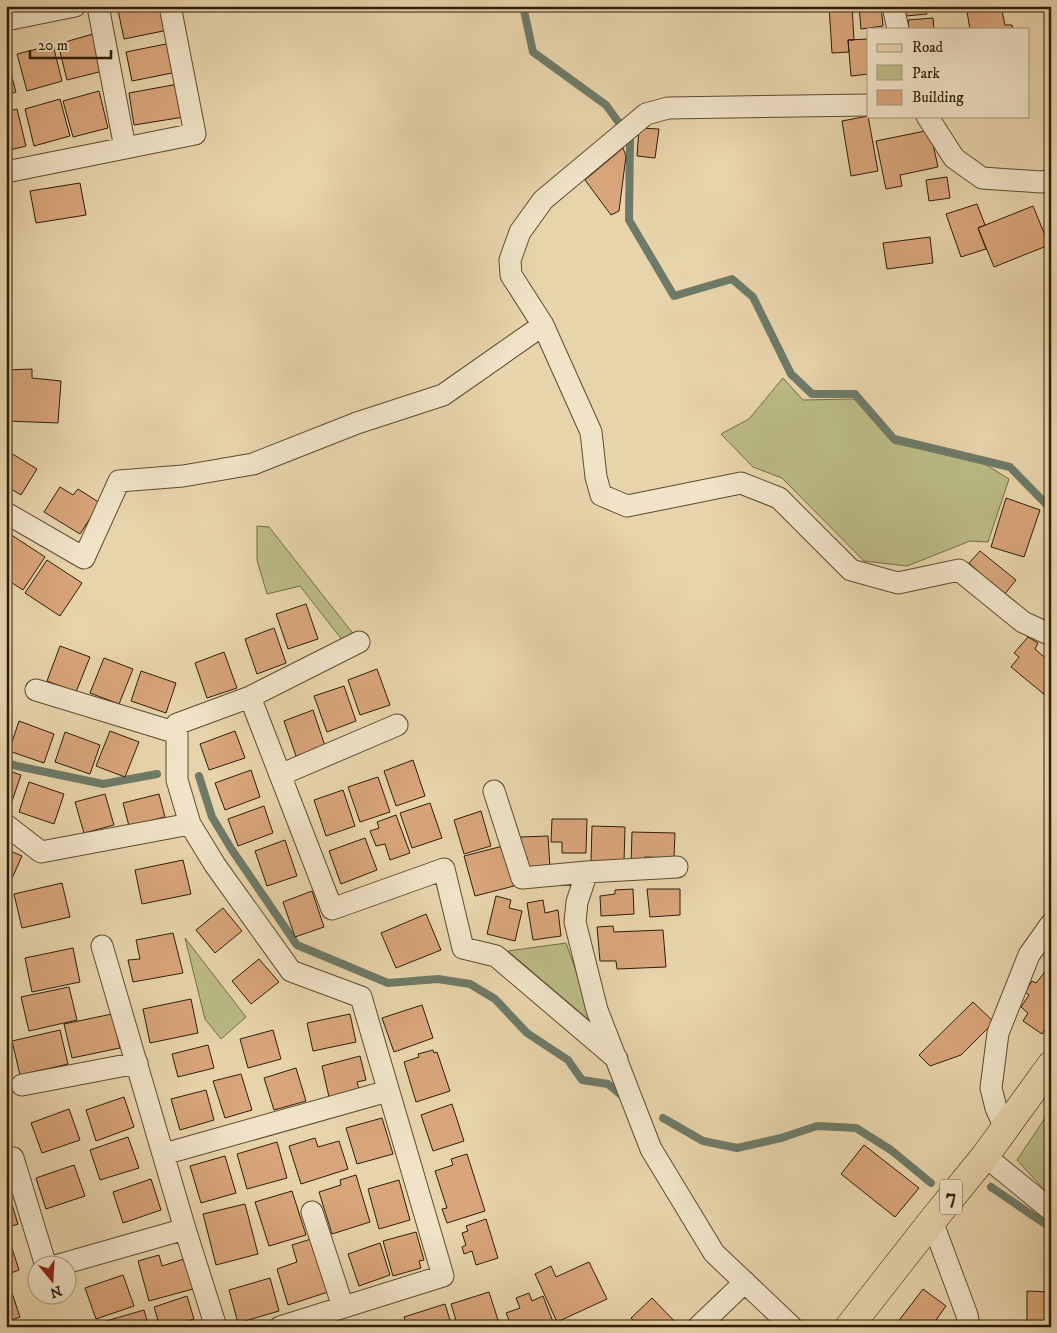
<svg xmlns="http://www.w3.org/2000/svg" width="1057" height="1333" viewBox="0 0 1057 1333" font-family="'IM FELL DW Pica',serif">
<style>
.green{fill:#bbbb85;stroke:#756c46}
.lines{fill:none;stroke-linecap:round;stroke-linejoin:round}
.stream{stroke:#6e7a67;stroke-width:8}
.building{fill:#d9a57b;stroke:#2f1d08}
.street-casing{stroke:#5d4b31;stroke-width:23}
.primary-casing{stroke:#2f1d08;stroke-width:29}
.street{stroke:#f0e3c8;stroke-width:21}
.primary{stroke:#e8d4ab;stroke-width:28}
.labels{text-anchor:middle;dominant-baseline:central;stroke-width:4;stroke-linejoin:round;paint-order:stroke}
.shield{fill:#f0e3c8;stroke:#695842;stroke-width:1}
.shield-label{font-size:20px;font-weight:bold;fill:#2f1d08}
</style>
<rect width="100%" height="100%" fill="#e8d4ab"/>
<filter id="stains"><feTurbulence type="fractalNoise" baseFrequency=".004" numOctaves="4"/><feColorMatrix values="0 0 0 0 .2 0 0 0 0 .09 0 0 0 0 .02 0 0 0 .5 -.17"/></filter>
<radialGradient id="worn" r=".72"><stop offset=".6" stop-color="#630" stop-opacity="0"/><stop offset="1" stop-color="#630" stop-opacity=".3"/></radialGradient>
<path class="green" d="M783 378 803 400 854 399 893 443 983 463 1009 479 988 542 970 541 907 566 864 561 782 478 753 467 721 434 749 419Z
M257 526 269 527 355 636 343 641 300 586 267 594 257 560Z
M185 938 246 1017 221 1039 205 1019Z
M566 943 595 1025 508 951Z
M1051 1109V1197L1017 1160Z"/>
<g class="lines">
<path class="stream" d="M523 6 533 52 606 105 630 138 629 220 674 296 732 279 753 297 791 374 812 394H855L894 439 1010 467 1048 506
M6 762 17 766 103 784 157 774
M199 776 212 817 232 850 297 945 388 983 438 979 470 984 495 999 527 1033 568 1060 582 1080 608 1084 621 1095
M663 1118 703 1141 737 1148 781 1138 817 1126 856 1128 891 1150 931 1183
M991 1187 1051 1228"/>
</g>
<path class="building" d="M137 6H164L168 30 124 39 118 10Z
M829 6H852L854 40H848L849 52 832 53Z
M859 6H881L883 26 861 29Z
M905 6H926L927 14 906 16Z
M966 6H1001L1005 25H1012L1013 29H970Z
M1045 6H1051V28H1048Z
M933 18 934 29H909L908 20Z
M93 34 103 71 67 80 58 44Z
M868 39V74L851 76 848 40Z
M171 43 177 72 132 81 126 52Z
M53 45 62 81 27 91 17 54Z
M6 56 16 92 6 95Z
M178 84 184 117 134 125 129 93Z
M99 91 108 128 73 137 63 101Z
M60 99 70 136 34 146 25 109Z
M17 109 26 146 6 151V112Z
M868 116 878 171 851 176 842 121Z
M639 128 659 129 655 158 637 156Z
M930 130 938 167 900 175 902 186 886 189 876 141Z
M623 148 626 156 619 211 611 215 585 180Z
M947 177 950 198 929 201 926 180Z
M80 183 86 215 36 223 30 191Z
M977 204 985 225 978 228 986 249 961 257 946 214Z
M1033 206 1049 245 994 267 978 228Z
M930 237 933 263 887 269 883 243Z
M32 369V378L61 381 58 423 6 421V370Z
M6 450 37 469 21 495 6 486Z
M60 487 73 495 78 489 100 503 80 534 44 512Z
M1006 498 1040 510 1024 557 991 547Z
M10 534 45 557 23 590 6 579V540Z
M980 551 1016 580 1004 595 969 563Z
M47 560 82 583 60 616 25 593Z
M306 604 318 639 288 649 276 614Z
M274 628 286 663 257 674 245 639Z
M1028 637 1038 643 1035 649 1051 663V700L1011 667 1019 657 1014 653Z
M60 646 90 657 76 692 47 681Z
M224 652 237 688 207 698 195 663Z
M104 658 133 669 119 704 90 693Z
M377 669 390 705 360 715 348 680Z
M141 671 176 683 166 713 131 701Z
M344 686 356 721 327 732 314 696Z
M313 710 325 746 296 756 284 721Z
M19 721 54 734 44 763 9 751Z
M110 731 139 742 125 777 96 766Z
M235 731 245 758 209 770 200 744Z
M65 732 100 745 90 774 55 762Z
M413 760 425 796 396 806 384 771Z
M6 770 21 775 11 804 6 803Z
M251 770 260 797 225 810 215 783Z
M378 777 390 812 360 822 348 787Z
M29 782 64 794 54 824 19 812Z
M343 790 355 826 326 836 314 800Z
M105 794 114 825 84 833 75 802Z
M159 794 165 817 129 826 123 803Z
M430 803 442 838 412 848 400 813Z
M264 806 273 833 238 846 228 819Z
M481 811 491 846 464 854 454 820Z
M396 815 410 853 390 860 385 844 376 846 370 831 379 828 377 822Z
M552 819H587L586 853H562V842H551Z
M592 826 625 827 624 862 591 861Z
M632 832 675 833 674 858 645 857V864H631Z
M548 836 550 868H528L527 857 520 858V837Z
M365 838 377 870 341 884 329 851Z
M285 840 297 876 267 886 255 851Z
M503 846 514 886 475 896 464 856Z
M6 849 22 856 9 885 6 884Z
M183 860 191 894 142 904 135 870Z
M62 883 70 917 22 928 14 894Z
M633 889 634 914 601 916 600 896 615 894V890Z
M647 889H680V915L650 917Z
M312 891 324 927 295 937 283 902Z
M496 896 511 900 509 908 522 911 515 941 487 934Z
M543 900 545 913 558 910 561 936 533 940 527 903Z
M223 908 242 931 215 953 196 930Z
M426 914 441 950 396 968 381 933Z
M613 926 614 932 663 930 666 967 617 969 616 961H600L597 927Z
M173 933 183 973 133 982 128 960 140 959 136 940Z
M73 948 80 982 32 992 25 958Z
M259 959 279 982 251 1004 232 981Z
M1048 968 1051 970V1021L1042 1034 1023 1021 1028 1013 1021 1007 1029 995 1025 992 1032 981 1036 983Z
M69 987 77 1020 29 1031 21 997Z
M191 999 198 1033 150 1043 143 1009Z
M973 1002 994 1022 961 1055 930 1066 919 1055Z
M422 1005 433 1038 394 1052 382 1018Z
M112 1014 120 1048 72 1058 64 1024Z
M350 1014 356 1042 313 1051 307 1023Z
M60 1030 68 1064 20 1075 12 1041Z
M273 1030 281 1059 248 1068 240 1039Z
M208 1045 214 1068 178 1077 172 1054Z
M433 1050 434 1053 437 1052 450 1091 416 1102 404 1062 419 1057 418 1054Z
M360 1056 366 1080 357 1082 359 1089 329 1097 322 1066Z
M296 1068 306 1101 274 1110 264 1078Z
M241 1074 252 1110 225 1118 213 1081Z
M206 1090 214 1120 180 1130 171 1099Z
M124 1097 134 1127 96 1141 86 1110Z
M452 1104 464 1141 433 1151 421 1115Z
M69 1109 80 1140 42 1153 31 1123Z
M382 1118 393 1154 357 1164 346 1128Z
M128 1137 139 1168 100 1180 90 1150Z
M315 1138 318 1147 339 1141 348 1169 301 1184 289 1146Z
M277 1142 287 1178 247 1189 237 1154Z
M864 1145 919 1188 895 1217 841 1174Z
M467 1154 485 1211 447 1223 442 1209 447 1208 435 1171 453 1165 451 1159Z
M225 1156 236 1193 201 1203 190 1166Z
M74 1165 85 1196 46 1209 36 1178Z
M356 1175 370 1222 332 1234 319 1192 341 1185 340 1180Z
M151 1179 161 1210 123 1223 113 1192Z
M399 1180 410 1220 379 1229 368 1189Z
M292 1191 306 1235 269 1246 255 1202Z
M8 1192 18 1224 6 1228V1193Z
M245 1204 258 1254 216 1265 203 1214Z
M486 1219 498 1258 476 1265 472 1251 464 1254 462 1247 466 1245 462 1233 468 1231 466 1226Z
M416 1232 424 1260 419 1261 421 1268 393 1276 383 1241Z
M9 1239 19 1270 6 1275V1240Z
M311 1239 328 1292 288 1305 277 1269 297 1262 292 1245Z
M380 1243 390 1275 359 1286 348 1254Z
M159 1255 162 1266 184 1259 193 1289 149 1301 138 1261Z
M589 1262 607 1299 557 1322 535 1274 551 1266 556 1277Z
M123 1275 134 1306 96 1319 85 1288Z
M270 1278 279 1311 238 1323 229 1290Z
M10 1287 20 1317 6 1322V1288Z
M923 1289 946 1306 931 1327H894Z
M1027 1291 1051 1292V1327H1027Z
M489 1292 499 1323 486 1327H458L451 1304Z
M529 1293 532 1301 543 1296 555 1327H512L506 1313 520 1308 516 1298Z
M187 1296 194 1319 182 1323 183 1327H160L154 1307Z
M652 1298 680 1327H640L631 1318Z
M445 1304 452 1327H407L404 1317Z
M144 1310 149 1327H108L106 1321Z"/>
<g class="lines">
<g class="street-casing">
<path id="street" d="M98 6 125 148
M893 6 898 29
M6 20 75 6
M868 105 668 108 646 114 543 200 520 232 510 260 511 275 543 325 591 432 596 477 601 495 627 506 741 483 779 498 851 570 898 583 959 570 1023 622 1051 635
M927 116 954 158 982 178 1041 182 1051 180
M6 172 195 134 170 6
M6 513 84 558 119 481 183 476 253 464 357 423 443 395 543 325
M359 642 250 697 332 909 444 869 463 948 496 956 617 1059
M36 690 177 733
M280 775 397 725
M494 791 522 878 587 872 677 867
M190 824 177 780V724L250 697
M6 825 41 852 190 824 215 865 291 971 361 997 443 1276 280 1327
M587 872 577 902 575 922 597 1010 651 1149 714 1253 792 1327
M102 946 185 1229
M22 1085 137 1063
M1005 1128 996 1108 991 1088 998 1033 1029 955 1051 924
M164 1154 388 1091
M985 1156 1051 1210
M13 1158 46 1266
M312 1212 343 1307
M932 1221 967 1315 969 1327
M55 1266 185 1229 216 1327
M698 1327 745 1282"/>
</g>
<g class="primary-casing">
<path id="primary" d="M849 1327 932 1221 985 1156 1051 1065"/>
</g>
<use href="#street" class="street"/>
<use href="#primary" class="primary"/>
</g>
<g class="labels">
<rect class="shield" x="940" y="1179.5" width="22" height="35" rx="4"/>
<g class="shield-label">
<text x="951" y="1197">7</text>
</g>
</g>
<rect width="1057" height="1333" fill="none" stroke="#e8d4ab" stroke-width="25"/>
<rect x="8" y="8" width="1042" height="1318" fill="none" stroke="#2f1d08" stroke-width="2.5"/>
<rect x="12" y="12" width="1032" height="1308" fill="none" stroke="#2f1d08"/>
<rect x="867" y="28" width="162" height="90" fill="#f0e3c8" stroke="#a3947b"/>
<rect x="877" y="44" width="25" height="8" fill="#e8d4ab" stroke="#a3947b"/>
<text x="912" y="52" font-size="15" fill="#2f1d08">Road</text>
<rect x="877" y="65" width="25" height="15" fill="#bbbb85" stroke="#a3947b"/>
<text x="912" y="78" font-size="15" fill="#2f1d08">Park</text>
<rect x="877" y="90" width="25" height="15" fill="#d9a57b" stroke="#a3947b"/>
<text x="912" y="102" font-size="15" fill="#2f1d08">Building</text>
<g transform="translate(52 1280) rotate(162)"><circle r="24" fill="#f0e3c8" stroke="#a3947b"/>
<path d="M0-4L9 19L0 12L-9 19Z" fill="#8f2418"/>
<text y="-8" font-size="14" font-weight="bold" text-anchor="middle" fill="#2f1d08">N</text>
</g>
<path d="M30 50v8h81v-8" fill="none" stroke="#2f1d08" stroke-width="2.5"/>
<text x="38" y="50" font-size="15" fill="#2f1d08" stroke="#f0e3c8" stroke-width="4" paint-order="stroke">20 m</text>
<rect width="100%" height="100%" filter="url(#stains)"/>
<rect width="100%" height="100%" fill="url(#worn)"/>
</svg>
